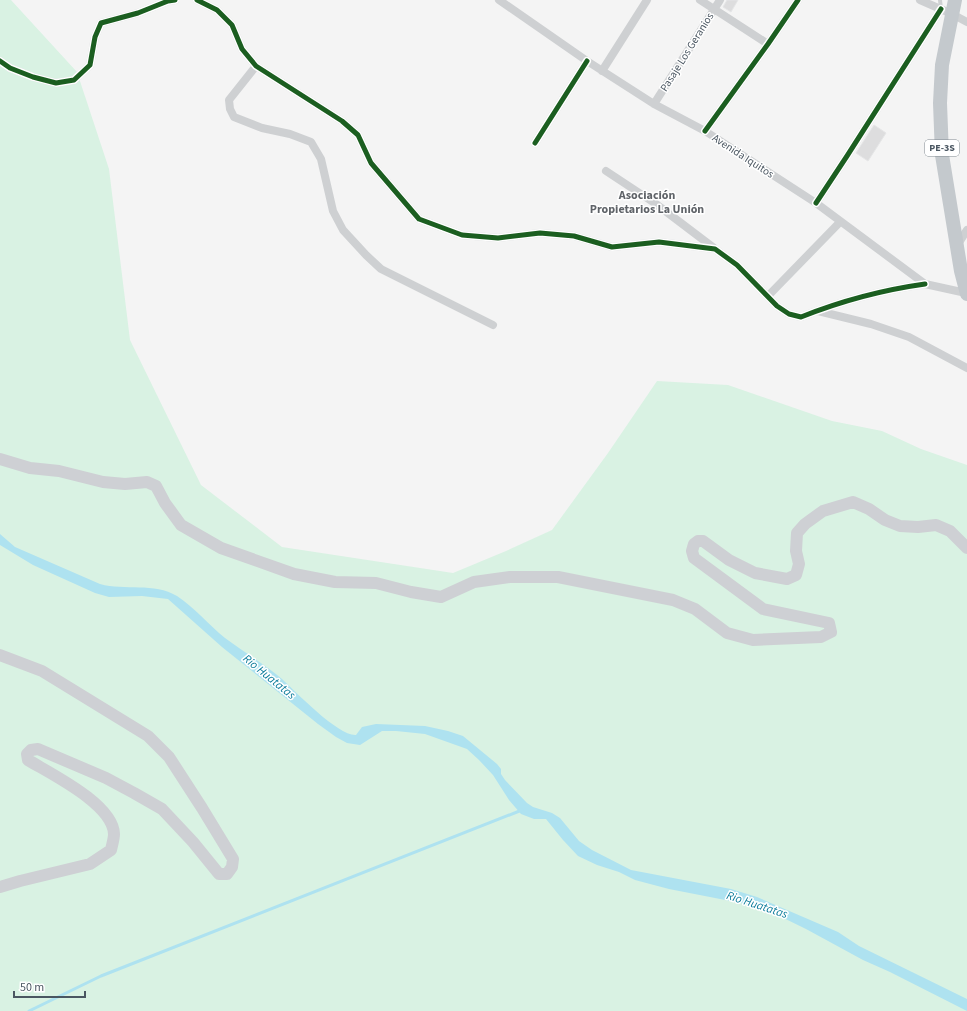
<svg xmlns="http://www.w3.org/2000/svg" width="967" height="1011" viewBox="0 0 967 1011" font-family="'Source Sans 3',sans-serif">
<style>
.green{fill:#d9f2e3}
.water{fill:#aee2f0}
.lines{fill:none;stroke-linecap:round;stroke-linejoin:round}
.stream{stroke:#aee2f0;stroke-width:3}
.building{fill:#ddddde;stroke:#e5e6e7}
.service{stroke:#ced0d2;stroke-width:4}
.minor{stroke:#ced0d2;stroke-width:8}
.secondary{stroke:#ced0d4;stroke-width:12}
.trunk{stroke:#c4c9cd;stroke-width:14}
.cycleway-casing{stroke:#fff;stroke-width:8}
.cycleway{stroke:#1b5e20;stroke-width:5}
.labels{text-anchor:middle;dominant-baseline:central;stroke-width:3;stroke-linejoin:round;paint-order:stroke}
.shield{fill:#fff;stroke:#808990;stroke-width:1}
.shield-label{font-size:10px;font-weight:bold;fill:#4a5661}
.street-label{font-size:11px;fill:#4a5661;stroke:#fff}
.neighbourhood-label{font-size:12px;font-weight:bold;fill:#5f6368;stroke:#fff}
.water-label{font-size:12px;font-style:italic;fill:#0c7c9b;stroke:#fff}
</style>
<rect width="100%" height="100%" fill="#f4f4f4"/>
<path class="green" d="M0 0H11L77 72 109 169 130 340 201 485 282 547 453 573 506 551 552 530 608 453 657 381 728 385 832 421 882 431 921 449 967 465V1011H0Z"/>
<path class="water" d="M0 534 15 547 100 584C125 591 154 582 177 596 194 607 209 625 225 638 244 652 264 664 282 679 296 692 338 736 356 735L362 727 376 724 425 726 448 731 463 736 497 764 501 769V774L505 780 527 803 533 807 552 813 560 818 579 841 592 850 631 870 731 889 757 897 838 932 859 946 967 999V1011L890 972 863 960 806 929 761 907 669 889 635 880 619 872 597 865 578 856 563 840 546 819H534L521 814 509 800 493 775 479 760 467 749 425 734 396 731H382L360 745 347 743 336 737 318 724 222 647 168 599 142 596 109 597 95 593 33 565 0 545Z"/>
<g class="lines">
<path class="stream" d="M29 1011 101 976 522 810"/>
</g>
<path class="building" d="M727 0H738L731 12 723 7Z
M874 125 886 133 868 161 856 153Z"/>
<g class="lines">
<path class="service" d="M940 0 941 9"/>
<path class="minor" d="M197 0 217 10 232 25 242 49 256 66 342 121 358 135 371 163 419 219 462 235 498 238 540 233 574 236 612 247 659 242 715 249 737 265 777 306 789 314 801 317C841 301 882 290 925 284
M499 0 587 61 654 104 705 131 816 203 925 284 966 293
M700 0 768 44
M920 0 952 14 967 22
M0 61 10 68 33 77 56 83 74 80 90 65 95 37 101 23 138 13 168 1 175 0
M256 66 229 100 230 109 234 117 262 128 290 134 311 142 321 159 333 211 343 230 366 255 381 269 493 325
M602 71 647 0
M654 104 720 0
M705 131 768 44 798 0
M535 143 587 61
M606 171 656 204 714 248
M816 203 847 156 941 9
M958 244 967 230
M768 296 840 222
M818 311 871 324 909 337 967 368"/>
<path class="secondary" d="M0 459 30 468 59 471 103 482 125 484 147 482 156 486 165 503 181 525 221 548 294 574 335 582 376 583 411 592 441 597 474 582 510 577H558L673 600 695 609 727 633 753 640 821 637 831 632 829 623 763 609 694 558 692 551 694 544 698 541H703L729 560 755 573 787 579 796 575 799 564 796 551 797 533 805 524 823 511 853 502 869 509 885 520 900 526 918 527 936 525 950 531 967 548
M0 655 42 671 148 736 169 757 202 808 233 859 232 867 227 874H219L193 842 162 809 134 793 106 778 38 749 31 750 27 754 28 760C51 774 113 804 114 834 114 839 112 845 111 850L90 864 20 881 0 887"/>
<path class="trunk" d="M955 0 942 65 940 103 942 155 961 271 967 294"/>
<g class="cycleway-casing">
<path id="cycleway" d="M197 0 217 10 232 25 242 49 256 66 342 121 358 135 371 163 419 219 462 235 498 238 540 233 574 236 612 247 659 242 715 249 737 265 777 306 789 314 801 317C841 301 882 290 925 284
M0 61 10 68 33 77 56 83 74 80 90 65 95 37 101 23 138 13 168 1 175 0
M705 131 768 44 798 0
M535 143 587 61
M816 203 847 156 941 9"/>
</g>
<use href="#cycleway" class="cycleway"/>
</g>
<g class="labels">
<rect class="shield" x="925" y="140" width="34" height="16" rx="3"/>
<g class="shield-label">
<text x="942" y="148">PE-3S</text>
</g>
<g class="street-label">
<text transform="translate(687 52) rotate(-58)">Pasaje Los Geranios</text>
<text transform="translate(743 156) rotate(33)">Avenida Iquitos</text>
</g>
<g class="neighbourhood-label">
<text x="647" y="195">Asociación<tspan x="647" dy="14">Propietarios La Unión</tspan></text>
</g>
<g class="water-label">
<text transform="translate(269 677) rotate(39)">Rio Huatatas</text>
<text transform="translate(757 905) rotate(18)">Rio Huatatas</text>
</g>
</g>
<path d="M14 991v6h71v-6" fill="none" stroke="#4a5661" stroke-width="2"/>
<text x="20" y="991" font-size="12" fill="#4a5661" stroke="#ffffff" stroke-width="3" paint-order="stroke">50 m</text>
</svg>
